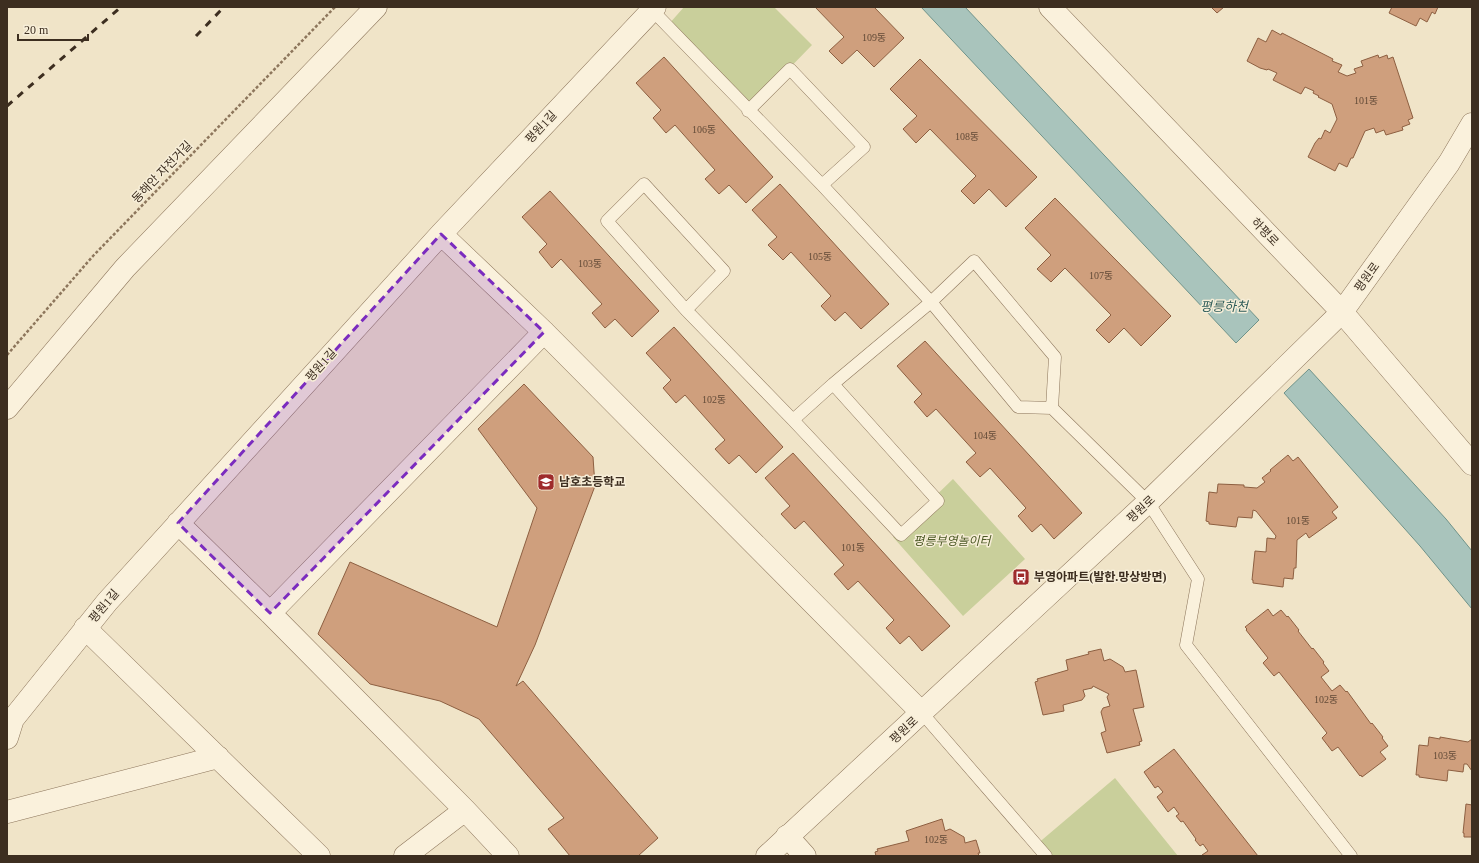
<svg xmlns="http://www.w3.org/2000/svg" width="1479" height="863" viewBox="0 0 1479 863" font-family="'Times New Roman','Noto Sans KR',serif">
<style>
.green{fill:#c9cf9b}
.water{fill:#a9c4bc;stroke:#6f938a}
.building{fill:#cf9f7d;stroke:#8d5f41}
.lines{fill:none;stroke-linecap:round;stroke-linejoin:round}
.service-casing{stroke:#8d765c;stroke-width:13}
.minor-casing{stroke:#8d765c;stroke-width:23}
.tertiary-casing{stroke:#8d765c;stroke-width:23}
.path{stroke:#8d765c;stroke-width:2.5;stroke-dasharray:3 2;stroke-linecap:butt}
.service{stroke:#faf1dc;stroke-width:12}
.minor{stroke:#faf1dc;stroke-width:22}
.tertiary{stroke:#faf1dc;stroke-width:22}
.rail{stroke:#3d2e20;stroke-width:3;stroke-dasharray:7 7;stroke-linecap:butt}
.marked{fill:#7b2cbf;fill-opacity:0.2;stroke:#7b2cbf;stroke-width:3;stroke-dasharray:8 5;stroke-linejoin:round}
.labels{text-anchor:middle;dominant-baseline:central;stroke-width:3;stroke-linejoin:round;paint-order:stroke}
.number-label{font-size:10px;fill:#624a37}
.street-label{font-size:12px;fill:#3d2e20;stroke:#f7eed8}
.poi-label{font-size:12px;font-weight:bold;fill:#3d2e20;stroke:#f7eed8;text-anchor:start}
.park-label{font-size:12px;font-style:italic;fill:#4d5a26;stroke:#f7eed8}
.water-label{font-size:13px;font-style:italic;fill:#2f5d5a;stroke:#f7eed8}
</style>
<rect width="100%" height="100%" fill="#f0e4c8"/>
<path class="green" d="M684 7H774L812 45 748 111 669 24Z
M953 479 1025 559 963 616 893 537Z
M1115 778 1178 856H1046L1036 845Z"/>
<path class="water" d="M921 7H965L1259 320 1236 343Z
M1309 369 1446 519 1472 551V609L1420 546 1284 393Z"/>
<path class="building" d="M815 7H874L904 38 874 67 857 50 842 64 829 51 844 37Z
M1211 7H1224L1217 13Z
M1392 7H1438L1435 14 1432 12 1427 22 1420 18 1416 26 1389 13Z
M1272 30 1281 35 1282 33 1333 59 1332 61 1342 65 1338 72 1347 76 1356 73 1354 69 1363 66 1361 61 1378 55 1379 58 1387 55 1388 59 1393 57 1413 118 1408 120 1410 124 1402 127 1403 130 1386 135 1384 130 1376 133 1374 128 1365 131 1353 158H1351L1347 167 1339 163 1335 171 1308 157 1315 143 1319 138 1321 139 1325 130 1330 133 1337 119 1332 104 1318 97 1319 96 1313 93 1314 91 1305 87 1301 94 1273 80 1277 73 1268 69 1267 70 1260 68 1247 61 1258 38 1266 42Z
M664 57 773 177 746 203 729 185 719 194 705 179 715 170 675 125 666 133 653 118 661 110 636 83Z
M920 59 1037 177 1006 207 989 189 974 204 961 191 976 176 930 129 916 143 903 129 917 116 890 89Z
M780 184 889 304 861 329 845 312 835 321 821 306 831 296 791 252 783 260 768 245 777 237 752 210Z
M550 191 659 311 632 337 615 319 605 328 592 313 602 304 561 259 552 268 539 252 547 244 522 217Z
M1055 198 1171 316 1141 346 1124 328 1109 343 1096 330 1111 315 1065 268 1051 282 1037 269 1051 255 1025 228Z
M674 327 783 447 756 473 739 455 729 464 715 449 725 440 685 395 676 403 663 388 671 380 646 353Z
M925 341 1082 513 1054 539 1041 524 1032 532 1018 516 1026 508 990 468 980 477 966 462 976 453 936 409 927 417 914 402 922 394 897 366Z
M524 384 593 457 595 486 535 645 516 686 523 681 658 838 638 856H570L548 829 564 818 479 719 440 701 370 684 318 634 350 562 497 627 537 508 478 429Z
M793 453 950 626 922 651 909 636 900 644 886 628 894 620 858 581 848 590 834 574 844 565 804 521 795 529 781 514 790 506 765 478Z
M1288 455 1293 461 1298 457 1338 507 1332 512 1337 518 1309 538 1306 533 1297 540 1296 568H1294L1293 579 1284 578 1283 587 1253 583V580H1252L1255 551 1266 552 1267 538 1275 539 1276 536 1256 511 1253 510 1252 518 1238 517 1236 527 1209 524V522L1206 521 1209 492 1217 493 1218 484 1244 485V487L1257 488 1265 482 1262 478 1271 471 1270 470Z
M1268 609 1273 616 1281 610 1287 617 1288 616 1299 630 1298 631 1312 649 1313 648 1324 662 1323 663 1329 671 1321 677 1332 691 1340 685 1346 692 1347 691 1371 724 1372 723 1383 737 1382 738 1388 746 1380 752 1386 759 1362 777 1361 775 1360 776 1338 747 1332 751 1322 738 1327 733 1279 672 1274 676 1263 663 1268 658 1246 630 1247 629 1245 627Z
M1101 649 1104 661 1110 659 1123 667 1125 672 1136 670 1144 707 1133 709 1142 741 1139 742 1140 745 1107 753 1101 733 1106 731 1101 712 1103 708 1110 706 1107 697 1109 694 1093 686 1092 688 1083 690 1085 696 1082 700 1063 705 1064 711 1043 715 1035 682 1038 681 1037 679 1068 670 1066 660 1089 654 1088 652Z
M1429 737 1440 739V737L1468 742 1472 739V771L1467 764H1464L1463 772 1448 770 1447 781 1419 777V775H1416L1419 745 1428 746Z
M1174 749 1258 856H1203L1202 855 1208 851 1203 844 1200 846 1195 840 1196 839 1183 821 1181 822 1176 816 1179 814 1174 807 1168 812 1157 797 1163 792 1158 786 1155 788 1144 772Z
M1466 804 1472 805V837H1464V833H1463Z
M942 819 945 831 950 829 964 837 965 843 976 840 980 853H978L979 856H876L875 852 878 851 877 849 909 841 906 831Z"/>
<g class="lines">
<g class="service-casing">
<path id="service" d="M652 10 822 185 931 302 1018 407 1052 408 1148 502 1198 579 1186 645 1351 856
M748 111 790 69 864 147 822 185
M686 310 724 271 644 184 607 221 686 310 793 420 901 535 938 501 833 384
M793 420 833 384 931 302 974 261 1055 357 1052 408
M922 713 1046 856"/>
</g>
<g class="minor-casing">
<path id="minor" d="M441 234 544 332 922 713
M178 523 270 613 465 810
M270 613 544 332
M85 628 319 856
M7 738 13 719 107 602 441 234 655 7
M7 812 218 757
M787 836 805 856
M405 856 465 810 508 856"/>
</g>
<g class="tertiary-casing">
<path id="tertiary" d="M1050 7 1342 312 1472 464
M7 408 125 268 376 7
M767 856 1148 502 1342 312 1449 163 1472 124"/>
</g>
<path class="path" d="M7 355 93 256 335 7"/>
<use href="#service" class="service"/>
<use href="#minor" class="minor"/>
<use href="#tertiary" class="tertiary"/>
<path class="rail" d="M196 36 224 7
M7 106 121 7"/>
</g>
<path class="marked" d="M441 234 544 332 270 613 178 523Z"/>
<defs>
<g id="school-square" transform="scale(0.9)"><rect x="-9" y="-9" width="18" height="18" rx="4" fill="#9e2a2b" stroke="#f7eed8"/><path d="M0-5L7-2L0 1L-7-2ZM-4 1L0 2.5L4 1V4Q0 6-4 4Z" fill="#fff"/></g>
<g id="bus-square" transform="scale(0.9)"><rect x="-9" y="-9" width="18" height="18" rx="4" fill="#9e2a2b" stroke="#f7eed8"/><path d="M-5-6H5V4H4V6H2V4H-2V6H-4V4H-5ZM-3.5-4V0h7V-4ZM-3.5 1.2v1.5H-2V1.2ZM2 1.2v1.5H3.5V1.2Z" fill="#fff"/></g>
</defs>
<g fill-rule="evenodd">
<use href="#school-square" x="546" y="482"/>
<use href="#bus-square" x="1021" y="577"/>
</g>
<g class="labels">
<g class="number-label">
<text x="874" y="37">109동</text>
<text x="1366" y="100">101동</text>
<text x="704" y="129">106동</text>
<text x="967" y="136">108동</text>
<text x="820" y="256">105동</text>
<text x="590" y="263">103동</text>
<text x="1101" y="275">107동</text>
<text x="714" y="399">102동</text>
<text x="985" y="435">104동</text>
<text x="1298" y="520">101동</text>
<text x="853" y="547">101동</text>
<text x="1326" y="699">102동</text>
<text x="1445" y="755">103동</text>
<text x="936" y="839">102동</text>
</g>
<g class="street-label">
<text transform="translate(541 127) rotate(-47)">평원1길</text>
<text transform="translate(162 172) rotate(-46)">동해안 자전거길</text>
<text transform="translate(1265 232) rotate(46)">하평로</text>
<text transform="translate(1367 277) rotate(-54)">평원로</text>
<text transform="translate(321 365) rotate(-48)">평원1길</text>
<text transform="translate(1141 509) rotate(-43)">평원로</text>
<text transform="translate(104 606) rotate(-50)">평원1길</text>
<text transform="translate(904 730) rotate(-43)">평원로</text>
</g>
<g class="poi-label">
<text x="559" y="482">남호초등학교</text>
<text x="1034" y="577">부영아파트(발한.망상방면)</text>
</g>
<g class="park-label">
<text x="952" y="541">평릉부영놀이터</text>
</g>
<g class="water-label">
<text x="1224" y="306">평릉하천</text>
</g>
</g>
<rect width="1479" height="863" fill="none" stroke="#3d2e20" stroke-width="16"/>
<path d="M18 34v6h70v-6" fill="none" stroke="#3d2e20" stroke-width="2"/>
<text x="24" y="34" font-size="12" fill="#3d2e20" stroke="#f7eed8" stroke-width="3" paint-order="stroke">20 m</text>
</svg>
